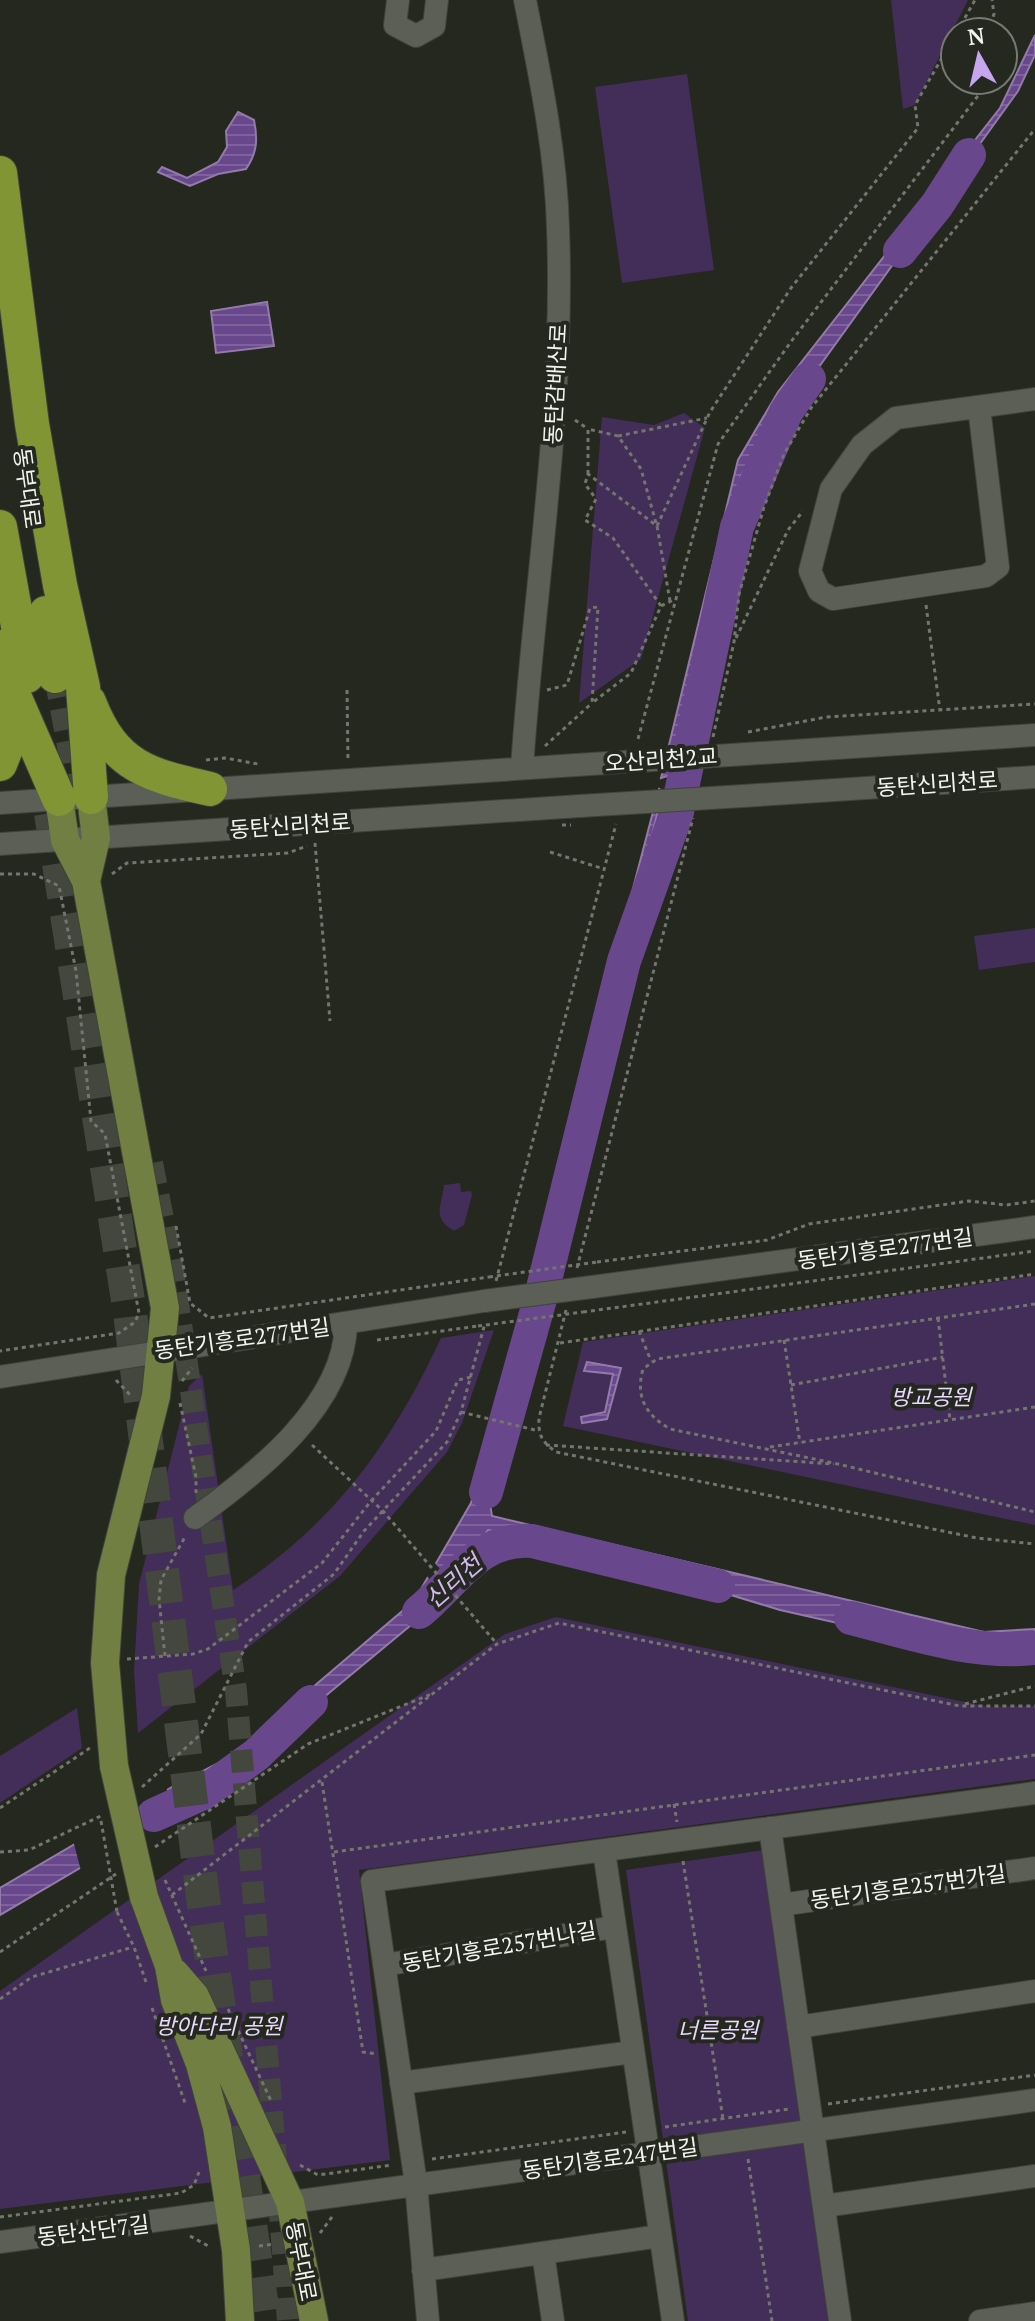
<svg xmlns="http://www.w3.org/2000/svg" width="1035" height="2321" viewBox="0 0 1035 2321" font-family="'PT Serif','Noto Sans KR',serif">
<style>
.park{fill:#432d59}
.water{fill:url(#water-rules);stroke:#927ba9;stroke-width:2}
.pier{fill:#25281f}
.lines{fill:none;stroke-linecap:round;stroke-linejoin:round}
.river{stroke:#69478c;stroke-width:34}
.minor-tunnel{stroke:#44473e;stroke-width:22;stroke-dasharray:22 11;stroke-linecap:butt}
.highway-tunnel{stroke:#44473e;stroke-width:34;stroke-dasharray:34 17;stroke-linecap:butt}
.minor-casing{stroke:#41433b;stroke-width:24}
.major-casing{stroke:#41433b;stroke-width:30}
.highway-casing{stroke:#41433b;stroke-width:36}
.path{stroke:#73756e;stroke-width:3;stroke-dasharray:4 4;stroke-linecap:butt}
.minor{stroke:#5c5f55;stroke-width:22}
.major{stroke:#727f42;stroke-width:28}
.highway{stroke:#819535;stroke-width:34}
.minor-bridge-casing{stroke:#41433b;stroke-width:24;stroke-linecap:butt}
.major-bridge-casing{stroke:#41433b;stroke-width:30;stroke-linecap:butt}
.path-bridge{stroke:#73756e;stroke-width:3;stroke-dasharray:4 4;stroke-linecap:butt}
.minor-bridge{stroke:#5c5f55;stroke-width:22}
.major-bridge{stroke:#727f42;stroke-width:28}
.labels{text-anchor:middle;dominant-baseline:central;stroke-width:8;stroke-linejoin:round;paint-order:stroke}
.street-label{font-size:22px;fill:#f2f4ee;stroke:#25281f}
.park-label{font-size:22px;font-style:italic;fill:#e8d7ff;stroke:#25281f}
.water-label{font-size:24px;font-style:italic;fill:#d2b8f3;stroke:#25281f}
</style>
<defs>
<pattern id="water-rules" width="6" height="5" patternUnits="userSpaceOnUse" patternTransform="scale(2)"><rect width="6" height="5" fill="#69478c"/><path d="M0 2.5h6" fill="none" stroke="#7f629c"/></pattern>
</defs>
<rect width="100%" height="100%" fill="#25281f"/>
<path class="park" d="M891 0H968L915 105 903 109Z
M687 74 714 270 622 283 595 87Z
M684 413 705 428 641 659 579 703 602 417 654 425Z
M1035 928V962L979 970 974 936Z
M460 1183 461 1192 471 1191 472 1195 464 1225 454 1231C431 1217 442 1206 444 1185Z
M1035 1276V1525L563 1426 583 1342Z
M494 1330 462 1423 447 1452 340 1576 138 1733 134 1671 139 1584 189 1386 202 1374 233 1590C333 1525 391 1445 441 1338Z
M556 1617 989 1707 1035 1706V1779L359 1870 390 2160 0 2209V1991L505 1634Z
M77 1708 82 1748 0 1803V1756Z
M764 1850 829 2321H688L626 1870Z"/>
<path class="water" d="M1035 35V55L1018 91 741 475 671 775 661 778 738 460 778 392 1000 108Z
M238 112 254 120C258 140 257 153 246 169L218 174 190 186 158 172 162 167 187 178 218 162 227 147 226 131Z
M267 302 274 346 216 353 211 311Z
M659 789 663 791 537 1286H529Z
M525 1307H530L488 1492 492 1516 984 1632 1035 1629V1657L973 1656 958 1644 894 1629 877 1632 780 1610 632 1565 604 1554 592 1544 488 1530 434 1606 323 1698 172 1814 0 1915V1888L174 1786 232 1756 414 1601 471 1503Z
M587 1362 621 1368 607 1419 582 1423 581 1417 605 1412 613 1374 584 1371Z"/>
<path class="pier" d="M433 1561 454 1585 446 1597 425 1574Z
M166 1786 173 1818 81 1871 73 1840Z"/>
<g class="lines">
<path class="river" d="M900 251 937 205 969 155
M486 1492 542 1292 624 961 677 812 737 527 786 412 809 379
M419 1612C457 1581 478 1537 532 1541L718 1586
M851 1618C911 1633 973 1655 1035 1648
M154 1815 205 1792 256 1755 311 1702"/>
<path class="minor-tunnel" d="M55 676 78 800
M152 1163 172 1264 236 1691 276 2160
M279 2199 288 2321"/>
<path class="highway-tunnel" d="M51 813 130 1313 203 1898 264 2321"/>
<g class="minor-casing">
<path id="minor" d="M398 0 395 25 416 36 434 26 437 0
M979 407 998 567 986 576 833 599 819 591 810 571 831 489 862 445 896 418 1035 399
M746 754 1035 735
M522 768C534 588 565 410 558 228 556 151 540 76 525 0
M743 796 1035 777
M0 803 576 765
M0 844 580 806
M592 1287 1035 1227
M0 1377 484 1301
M195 1518C256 1474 345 1405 346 1323
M770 1828 840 2321
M604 1851 673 2321
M781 1905 1035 1868
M384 1965 614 1927
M798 2027 1035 1991
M401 2083 633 2052
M824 2206 1035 2176
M0 2242 1035 2100
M543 2253 553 2321
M423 2270 660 2236
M428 2321 416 2184 372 1881 1035 1793
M980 2321 1035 2313"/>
</g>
<g class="major-casing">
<path id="major" d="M59 799 65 840 86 881 165 1308 156 1396 111 1575 105 1663 114 1766
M86 881 96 838 91 797
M144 1897 169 1966 175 2000 200 2064 217 2127 236 2250 240 2321
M175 1973 195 1996 290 2202 314 2321"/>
</g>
<g class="highway-casing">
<path id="highway" d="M0 173 32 424 60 585 83 687 91 797
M0 527 27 676
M46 613 55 676
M0 647 15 698 59 799
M89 702C114 767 148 775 210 789
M0 764 13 731 15 698"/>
</g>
<path class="path" d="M957 32 975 0
M988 32 994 14 992 0
M575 420 588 429
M618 436 707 418
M588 474V429L618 436 641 469 656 523
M657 526 710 412 791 288 918 128 915 105 955 35
M926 605 940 711
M661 606 613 538 585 520 596 499 585 484 588 474 657 526 670 601
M736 638 788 530 803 511
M347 690 348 760
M547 690 567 685 590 608 598 607 592 703 631 673 661 606 675 599
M748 732 826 717 1035 704
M713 737 734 642 739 594 764 507 784 454 811 408 1035 129
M638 739 718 444 793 339 990 80
M545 746 592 703
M206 760 225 758 258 764
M315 843 330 1021
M550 852 604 869
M0 874H34L59 886 76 971 91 1121 105 1134 139 1313 135 1322 119 1333 0 1351
M112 874 127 863 288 853 307 846
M176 1226 190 1303 209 1318 489 1277
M597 1262 767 1240 809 1224 969 1201 1006 1205 1035 1201
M577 1268 693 818
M496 1281 616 824
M1035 1304 657 1359 643 1369C635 1397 646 1415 670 1429L838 1464 1035 1512
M566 1310 539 1418C538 1435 542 1442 556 1452L977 1538 1035 1544
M583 1312 1035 1251
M938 1318 950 1420
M639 1331 651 1361
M377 1340 478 1326
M784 1340 800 1443
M560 1343 1035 1274
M116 1380 132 1397
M182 1381 192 1368
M791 1385 943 1357
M180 1403 196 1477V1493
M461 1412 539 1431
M312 1445 383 1511 497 1644
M546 1445 834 1464
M770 1447 1035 1407
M165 1656 159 1599 161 1580 186 1535
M127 1659 193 1654 208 1649 322 1563 371 1501 436 1431 458 1380 471 1377
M965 1704 1035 1686
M322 1782 363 2052 377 2054
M142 1787 201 1734 248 1642 334 1574 364 1531 447 1442 461 1412 485 1323
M674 1804 677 1822
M0 1808 90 1748
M155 1847 308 1744 434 1693
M0 1852 29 1850 103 1815
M334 1852 1035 1755
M683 1861 723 2119
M165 1880 206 1971
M172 1895 497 1644 559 1623 960 1706H1035
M117 1912 134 1947 147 1985
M0 1952 116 1874
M0 1999 32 1977 133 1947
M152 2008 185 2103
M228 2009 272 2103
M828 2104 1035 2075
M665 2127 789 2109
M432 2159 626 2132
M748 2159 772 2321
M300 2165 318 2175 392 2165
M0 2217 181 2193 194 2185 199 2172
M320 2233 332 2217
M190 2236 210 2247
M259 2246 275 2244"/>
<use href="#minor" class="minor"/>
<use href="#major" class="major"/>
<use href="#highway" class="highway"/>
<g class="minor-bridge-casing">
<path id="minor-bridge" d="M576 765 746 754
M580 806 743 796
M484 1301 592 1287"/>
</g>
<g class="major-bridge-casing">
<path id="major-bridge" d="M114 1766 144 1897"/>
</g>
<path class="path-bridge" d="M562 825H571
M489 1277 597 1262
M478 1326 583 1312
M101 1821 117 1912"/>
<use href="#minor-bridge" class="minor-bridge"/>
<use href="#major-bridge" class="major-bridge"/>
</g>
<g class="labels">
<g class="street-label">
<text transform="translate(555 384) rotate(-87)">동탄감배산로</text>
<text transform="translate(28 488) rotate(82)">동부대로</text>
<text transform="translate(661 759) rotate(-4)">오산리천2교</text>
<text transform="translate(937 783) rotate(-4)">동탄신리천로</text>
<text transform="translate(290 825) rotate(-4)">동탄신리천로</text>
<text transform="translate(885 1248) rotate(-8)">동탄기흥로277번길</text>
<text transform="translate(242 1338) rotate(-8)">동탄기흥로277번길</text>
<text transform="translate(908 1886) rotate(-8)">동탄기흥로257번가길</text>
<text transform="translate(499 1946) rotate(-10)">동탄기흥로257번나길</text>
<text transform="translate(610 2158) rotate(-8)">동탄기흥로247번길</text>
<text transform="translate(93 2230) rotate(-7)">동탄산단7길</text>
<text transform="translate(302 2261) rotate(79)">동부대로</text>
</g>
<g class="park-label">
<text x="931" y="1396">방교공원</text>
<text x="219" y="2025">방아다리 공원</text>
<text x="718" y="2029">너른공원</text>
</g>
<g class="water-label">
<text transform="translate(453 1581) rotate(-41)">신리천</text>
</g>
</g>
<g transform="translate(979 56) rotate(352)"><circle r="38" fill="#25281f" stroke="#777a72" stroke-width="2"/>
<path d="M0-6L14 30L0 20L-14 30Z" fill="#c8a6ef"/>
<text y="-12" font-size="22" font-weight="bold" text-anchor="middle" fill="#f2f4ee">N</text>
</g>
</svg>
